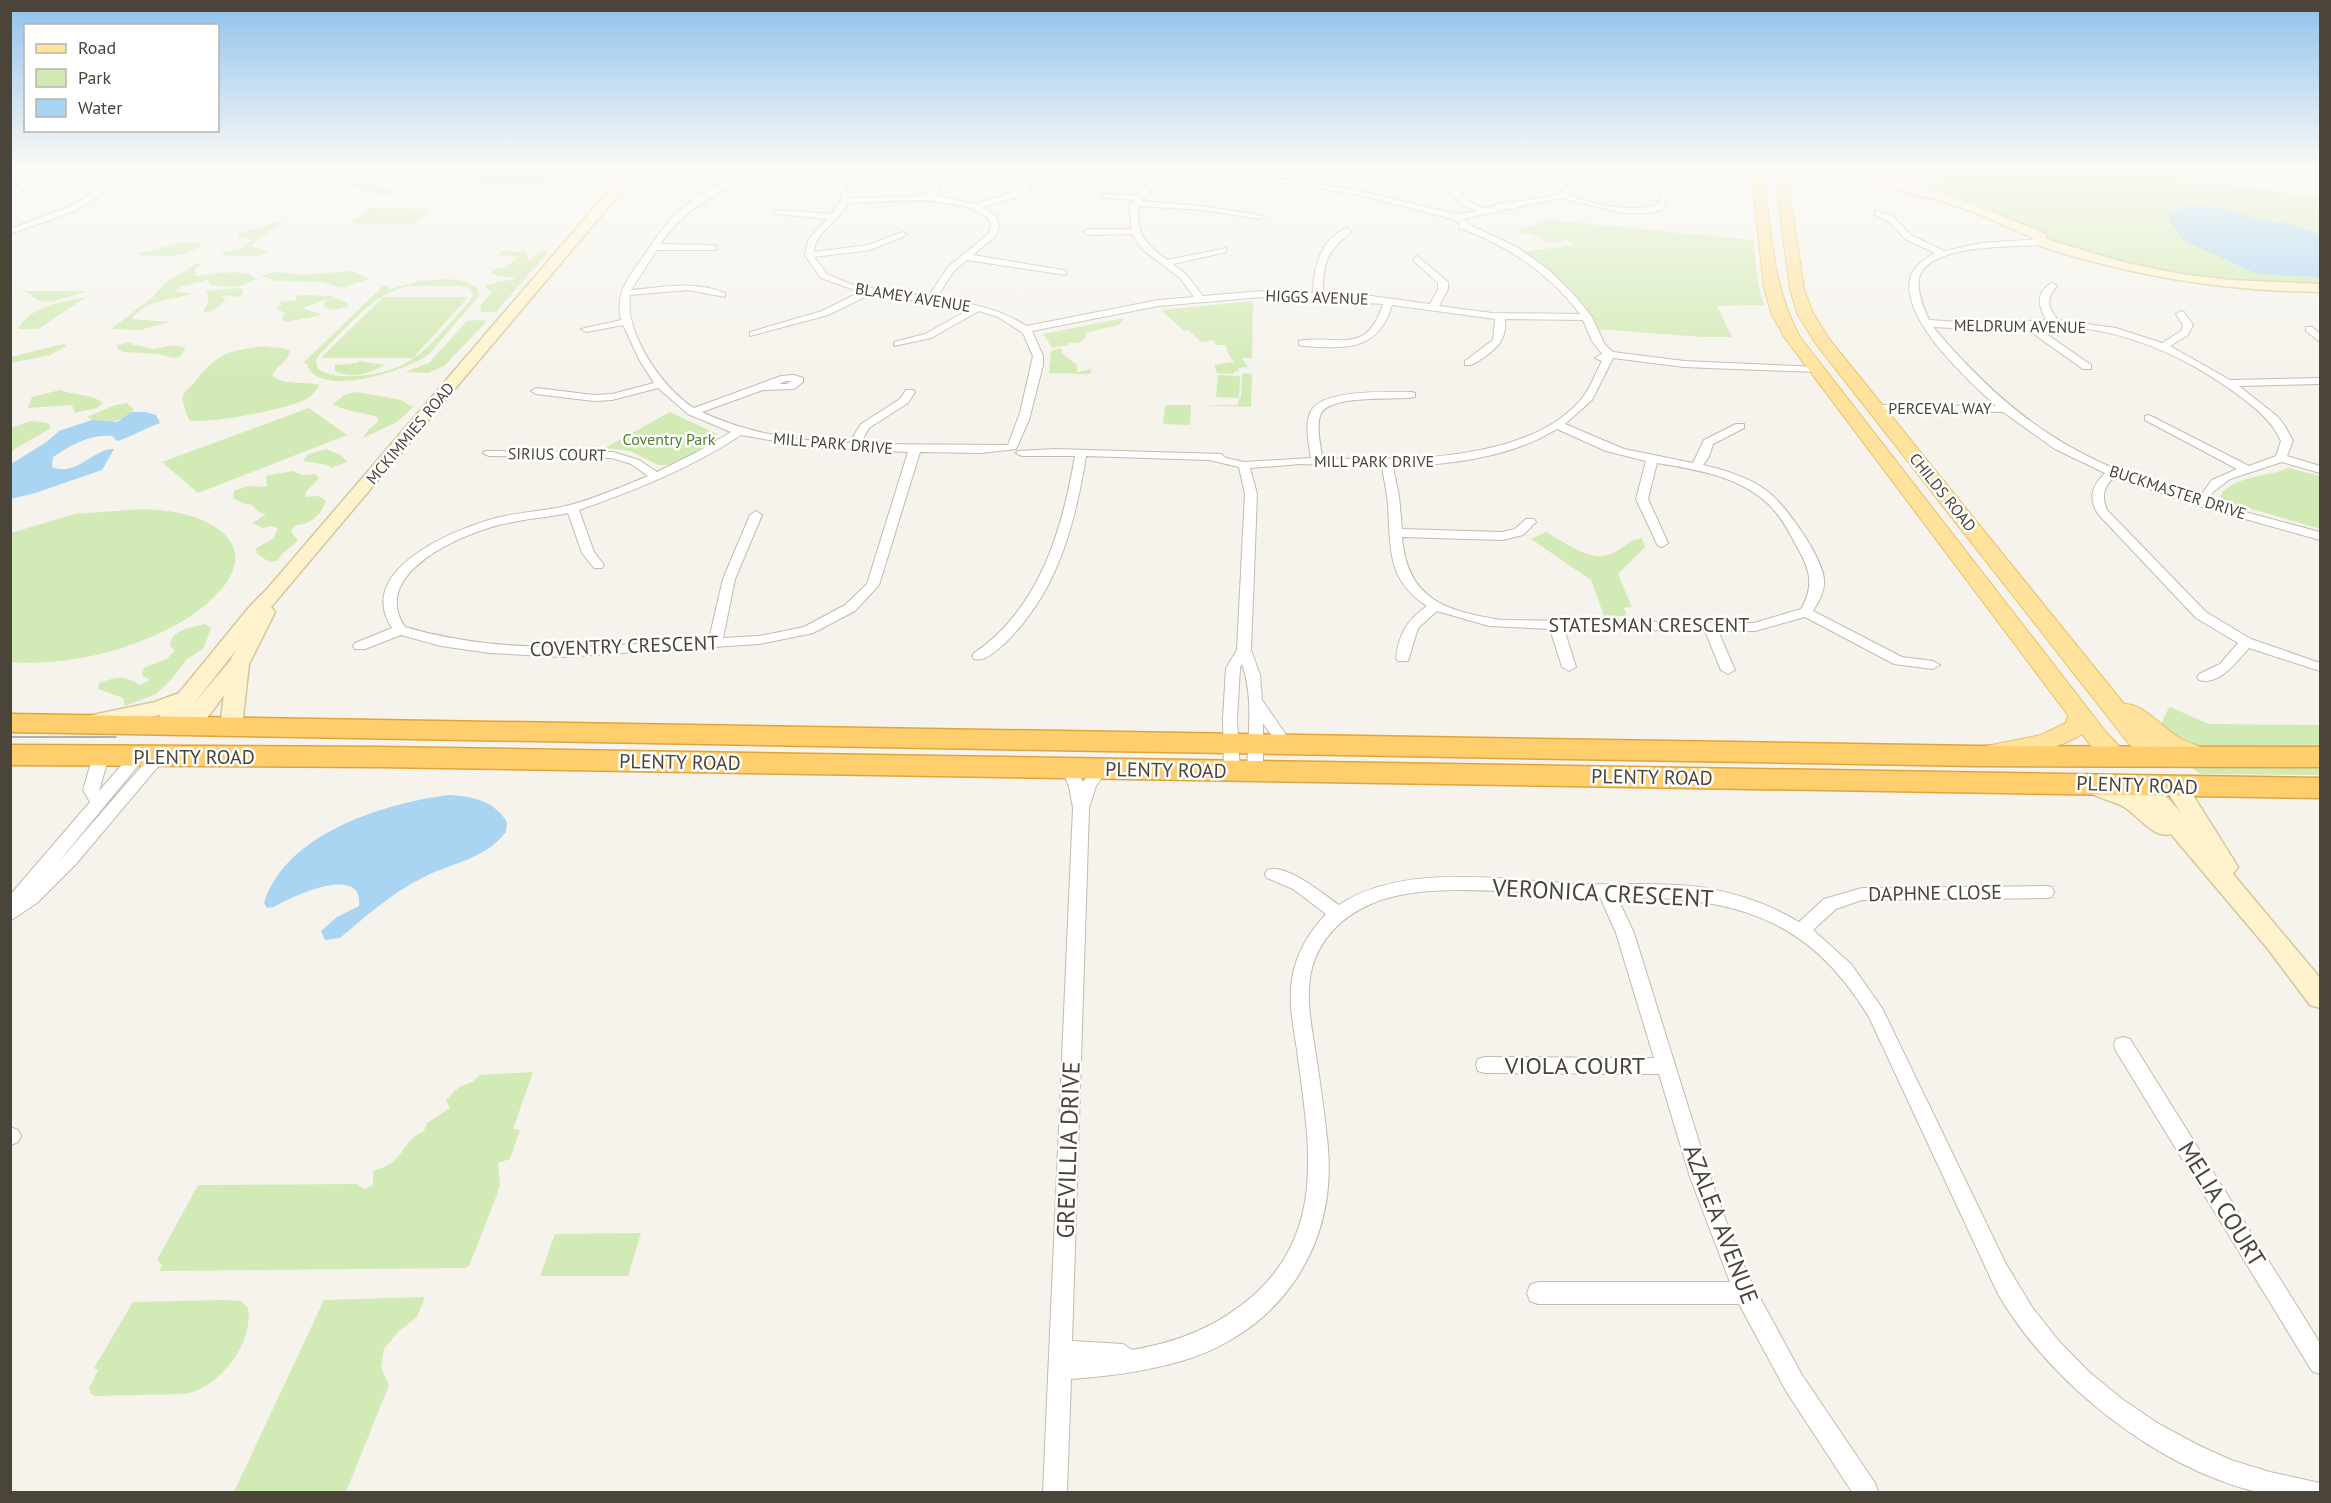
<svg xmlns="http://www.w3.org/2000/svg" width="2331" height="1503" viewBox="0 0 2331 1503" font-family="'PT Sans',sans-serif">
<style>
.green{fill:#d2eab5;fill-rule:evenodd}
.water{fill:#a9d4f2}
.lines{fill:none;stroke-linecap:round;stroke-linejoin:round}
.street-casing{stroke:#c2bbae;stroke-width:2}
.secondary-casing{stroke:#d6c79b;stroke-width:3}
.primary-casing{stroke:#e6c16a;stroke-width:2}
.highway-casing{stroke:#e0a43c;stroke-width:3}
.street{fill:#fff;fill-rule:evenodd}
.secondary{fill:#fff3cd;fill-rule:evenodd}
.primary{fill:#ffe39c;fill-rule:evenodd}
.highway{fill:#ffcf6e;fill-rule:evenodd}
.tram{stroke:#9a9a9a;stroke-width:1.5}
.labels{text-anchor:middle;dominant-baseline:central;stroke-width:5;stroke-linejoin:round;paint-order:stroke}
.far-street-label{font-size:16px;fill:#4b4439;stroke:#fff}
.far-park-label{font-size:16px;fill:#4a7f2a;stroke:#fff}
.street-label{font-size:20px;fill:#4b4439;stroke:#fff}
.near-street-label{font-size:24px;fill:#4b4439;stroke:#fff}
</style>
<rect width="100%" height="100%" fill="#f6f3ec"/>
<path class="green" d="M1953 168H2116L2320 198V285L2238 282 2160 273 2061 244 1987 210 1924 189Z
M530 169 539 171 541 174 552 171 562 177 550 182 526 185 506 183 491 187 466 181 476 176 506 174Z
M365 180 394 191V194H377L372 189 343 187 345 182Z
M369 208 431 209 414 224 351 223Z
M287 219 250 246 268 251C256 259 237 256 223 255L221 253 242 248 252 239 239 238 237 234Z
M1550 220 1753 240 1758 284 1764 305 1717 306 1732 337H1702L1597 329C1579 295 1554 272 1523 252L1574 245 1568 240 1549 243 1530 233 1523 234 1517 230Z
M178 243H200L201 245C186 259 162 256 141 255L140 253Z
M501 251 526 252 529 261 539 252 549 251 496 312H481L480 306 491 293 485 285 518 278 497 276 492 273 493 270 506 267 518 257 498 255Z
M198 263H203L194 269 196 271 195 276C212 275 242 267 256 278 244 289 225 288 209 284V280H206L181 287 174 292 195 293C174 300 145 299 132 319L170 322 140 330 111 329 153 297 165 283Z
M352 271 369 279 341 288 323 282 275 281 261 276 274 272 300 275Z
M449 279 467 282 479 290V296L429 354C409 370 317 400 307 364L303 363 383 286H390L387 290 419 281ZM410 286H462L470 288 473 294 469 302C432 342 414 374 354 376 341 377 328 376 318 369L316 361 319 355C346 329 372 293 410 286Z
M237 288 243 289V295L238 297 227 295 220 298 226 299C222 304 210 315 203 311L209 301 206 291Z
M23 291H88C75 294 57 302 44 302 38 302 30 293 23 291Z
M303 295 331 296 347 302 348 307 331 310 323 306 326 299 303 308 321 314 318 316 285 322 282 319 285 314 276 307 281 305 280 302 296 300V296Z
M86 297 38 329H18C31 305 62 302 86 297Z
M383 297H468L413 358H321Z
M1253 301 1252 358H1242L1248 367 1238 368 1239 371 1234 372V374L1217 373 1214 365 1234 362 1228 353 1226 345H1215L1214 340 1201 342 1189 330 1184 331 1161 310Z
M1124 318 1119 325 1085 333 1087 336 1079 343H1069L1068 346H1058L1053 349 1043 334Z
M480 320 487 321 444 366 428 373 405 372 429 363 467 321Z
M133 342 131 344 153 349 174 345 185 348V350L179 357 173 358 159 354 124 352 119 350 117 345Z
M63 344 67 346 50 355 11 363V357Z
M266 346C275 349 282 346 290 351 287 362 277 366 272 375 284 386 305 381 320 385 317 389 312 396 308 398 290 409 208 425 189 420 187 414 182 403 183 398 183 392 190 387 194 383 219 352 227 351 266 346Z
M1060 348 1062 349V353L1077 365V372L1092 369 1090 374 1049 373 1051 351Z
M360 361 384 365C370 374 350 379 335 371V365L357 363Z
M1245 373 1252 374 1251 407 1198 405H1238L1239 399 1241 398 1242 375Z
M1218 375 1240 376 1239 398 1216 397Z
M60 390C74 396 90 393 103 403L97 408 75 413 72 405 28 408 32 397Z
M357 392 401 400 413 407 397 422 363 438 368 430 378 422 377 417C363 412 346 412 333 404L346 394Z
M127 403 134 409C122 422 103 427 87 417L115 405Z
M1165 405H1191L1190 425 1163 424Z
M309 408 347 435 198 493 162 462Z
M670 412 717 434V439L690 455 667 465H658L630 451 605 448Z
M31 421 48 423 51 428 13 450 11 455V428Z
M326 449 341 455 347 462 331 468 328 465 303 461 307 455Z
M2288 468 2320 476V529L2225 501 2220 497C2229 476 2269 477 2288 468Z
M293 471 302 475 315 474 319 478 306 492V497L319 496 326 501C321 515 311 524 296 525L291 531 298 541 283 553 277 561 269 562 257 554 256 548 273 539 278 528 271 526 263 528 253 523 266 514 259 512 251 504H245L233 498 234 491 248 486 267 487 266 476Z
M142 509C170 510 201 514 223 533 261 567 202 612 174 626 125 652 66 666 11 662V533L75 514Z
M1546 532C1562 541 1589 561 1608 555 1621 552 1626 540 1642 538L1645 547 1618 574 1632 607 1624 608 1627 616H1604L1591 580 1531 539Z
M205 624 211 628 203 649 187 659 170 681 156 694 125 706 123 698 98 689 99 683C115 677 125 675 140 685L150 680 142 675 144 668 168 658 175 650 170 646C171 629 191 628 205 624Z
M2170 707 2209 724 2320 725V749L2161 747C2158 734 2161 718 2170 707Z
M2199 764 2320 765V775L2200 774 2188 765Z
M533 1072 513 1129 520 1130 510 1159 498 1163 500 1184 498 1192 469 1266 465 1268 159 1271 162 1265 157 1260 198 1185 357 1184 365 1189 373 1185V1171C408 1161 398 1143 424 1131L427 1123 450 1108 446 1100 459 1087 474 1081 480 1075Z
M641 1233 628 1276H540L555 1234Z
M425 1297 417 1317 398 1332 384 1349 381 1367 389 1385 346 1492H234L324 1300Z
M224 1300 241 1301 248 1308C254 1343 219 1389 184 1394L96 1396 91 1394 89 1388 98 1370 94 1368 133 1302Z"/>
<path class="water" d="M2188 205 2225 209 2266 221 2287 223 2320 234V277L2257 274 2183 240 2169 220V213Z
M131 412H145L156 415 160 423C150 426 122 441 117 441L112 436C90 434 71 445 53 457L52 467C77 477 92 449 114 449L102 470 35 493 11 499V464L45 443 59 431 92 420 117 422Z
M448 795C471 796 494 800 507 822L506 832C483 861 452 862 422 878 392 893 366 916 340 938L325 940 321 931 337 917 359 906C364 863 292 896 274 907L267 908 264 903C286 833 383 804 448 795Z"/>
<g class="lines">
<g class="street-casing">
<path id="street" d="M39 168H47L38 181 10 196V190L32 177Z
M133 168H143L75 211 10 234V229L69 207Z
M773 168H788C776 174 760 176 747 181 711 193 682 213 660 244L713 245 716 246V250H657L631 290C664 287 694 280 725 293V297L688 290 630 295C624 333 663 389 694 408L781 376 794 375 803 378V382L794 389 763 390 702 412C748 434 798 441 849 443L861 424 900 399 906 390H914L915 392 908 403 869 428 860 444H867L1008 445 1020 413 1033 356 1023 333 998 317 979 311 931 338 894 346V342L925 334 970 309 871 294 828 315 750 336V332L822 311 860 292 821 278 805 255 808 240 827 219 777 214 773 212 777 210 832 214 842 198 838 188 821 168H830L846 187 850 198 927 196 929 188 937 183 941 185 935 196 975 204 1005 195 1023 186 1025 179H1031L1030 189 1011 199 983 207 996 216 999 227 995 237 973 255 1063 270 1066 271V275L967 260 954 271 936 298C971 303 997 308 1027 326L1158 300 1194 297 1180 278 1142 249 1132 234 1087 235 1083 232 1087 229H1131L1130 206 1134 200 1105 198 1101 196 1105 194 1137 195 1164 168H1173L1141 201 1203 206 1264 216 1260 219 1203 210 1138 206C1138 237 1143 241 1167 260L1226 248V252L1173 264 1186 274 1203 296 1262 291 1313 293C1314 266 1320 240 1347 228L1351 231 1350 233C1326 253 1323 262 1323 294L1364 295 1430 304 1438 289V283L1414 261 1413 259 1417 256 1448 282V289L1439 306 1492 313 1580 314C1549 273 1507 245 1459 228L1460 224 1453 219 1360 195 1190 168H1212L1360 191 1456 214 1477 211 1459 203 1451 192 1452 190H1458C1464 198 1474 206 1485 208 1490 208 1497 204 1503 203 1525 199 1578 202 1572 168H1580C1582 182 1578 187 1567 195 1595 204 1628 213 1657 205L1661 196H1667L1664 209 1650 213H1624L1559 198 1463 219 1474 227 1517 247 1549 270 1576 297 1592 317 1605 345 1613 352 1684 361 1819 367 1820 369 1815 372 1684 367 1613 358 1592 400 1565 424 1624 449 1693 463 1704 440 1736 424H1744V428L1713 444 1709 457 1703 465C1725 470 1749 477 1767 491 1785 504 1823 558 1824 580 1825 591 1819 601 1813 611L1902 657 1933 661 1940 665 1933 669 1894 664 1805 617 1755 631H1718L1735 670 1728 674 1721 670 1705 631 1564 629 1576 667 1569 671 1562 667 1550 629 1489 626 1437 611 1418 628 1408 661H1398L1396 658C1399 634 1407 620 1427 606 1386 580 1391 547 1388 505 1387 492 1384 480 1382 467L1300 464 1250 468 1257 494 1251 650 1260 675 1262 700 1293 745 1291 749H1281L1263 723V772L1260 776H1250L1247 772C1248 738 1254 697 1242 664L1240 668 1237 719 1240 772 1237 776H1227L1224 772 1223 719 1226 668 1237 650 1245 494 1239 467 1209 460 1086 456C1075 525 1057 593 1005 643 997 650 986 662 974 659L972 656 974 653C1040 608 1062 531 1075 456H1022L1016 453 1018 451 1055 449 1221 454 1226 458 1244 462 1311 458C1309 444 1304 424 1311 411 1323 389 1388 392 1411 392L1415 393V397C1395 401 1327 393 1320 416 1316 429 1321 445 1322 458 1398 461 1531 463 1583 397 1591 387 1596 372 1602 361L1595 358 1602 354 1592 341 1583 320 1505 319C1507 338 1498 348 1483 358 1476 362 1473 366 1465 365V361L1493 340 1495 319 1392 305C1379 351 1345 349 1303 346L1299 345V341C1339 334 1366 357 1383 304L1262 297 1158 306 1032 331 1043 356V365L1029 420 1016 449 981 453 920 452 879 585 855 611 813 633 759 644 562 657 490 653 441 646 401 635 365 649H355L353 646 355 643 392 628C355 572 448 532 489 520 514 512 541 512 566 506 594 499 621 487 648 476L631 464 612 458 489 456 483 453 485 451 613 452 639 460 657 472 697 452 731 432 688 414 658 388 612 400 594 401 536 394 531 391 536 388 594 395 612 394 654 383 640 361 623 325 586 332 581 329 621 320C615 294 628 277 643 257 652 244 660 231 670 220 697 191 736 177 773 168ZM923 200C948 204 968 203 989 219L991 227 988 234 948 267 928 297 853 285 827 274 814 257 870 250 907 235 903 232 868 245 814 252C815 231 840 221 848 203ZM786 381H791L787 384H779ZM1557 429 1606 451 1646 461 1636 499 1658 546 1662 547 1668 543 1648 499 1657 463C1699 470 1745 477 1774 510 1783 520 1790 534 1796 545 1810 569 1815 585 1801 609L1754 623 1502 620C1446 611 1407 600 1402 537L1502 540 1523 535 1536 522 1534 519H1526L1515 529 1502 532 1402 529 1399 496 1393 467C1448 465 1510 458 1557 429ZM741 435 815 448 908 452 867 584 845 605 804 627 759 636 723 638 735 579 762 515 756 511 750 515 723 579 709 639C604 646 508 657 405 627 369 574 460 535 499 525 521 519 545 518 568 513L582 553 594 568H602L604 565 594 552 579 510C636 490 691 468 741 435Z
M1875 211 1891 215 1911 235 1944 251 1981 243 2040 239 2044 242 2040 245C2013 247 1925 244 1919 279 1917 293 1924 309 1929 320L1990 324 2047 320C2038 307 2035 292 2052 283L2057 286C2046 299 2047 307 2058 320L2116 328 2162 343 2181 331 2183 325 2176 314 2181 311 2184 312 2193 325 2188 335 2170 346 2230 380 2320 378V384L2239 386 2277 416 2285 426 2293 441 2287 456 2320 466V473L2282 462 2230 479 2213 492 2208 502 2320 532V540L2202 507 2114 477C2104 487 2101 496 2107 510L2206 612 2251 639 2320 663V671L2249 648C2237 661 2220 686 2199 680L2197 677 2199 674 2220 664 2238 643 2196 618 2098 514C2088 497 2092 486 2105 473L2055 449 2003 412 1871 410 1870 408 1875 405 1996 406C1967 379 1902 321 1910 279 1913 266 1925 259 1935 253L1905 239 1888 221 1875 215ZM2035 326C2108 323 2176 350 2234 392 2253 406 2271 419 2281 441L2276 456 2249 466 2149 415 2145 416V420L2237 469 2212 480 2198 499C2078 462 2014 423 1933 327L1990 330 2024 327 2083 369H2091V365Z
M2306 327H2312L2320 334V342L2306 331Z
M101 751 109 756 99 791 133 752H143L146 756 55 866 154 752H164L167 756 76 864 37 903 10 921V895L90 802 83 790 93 756Z
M1069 763 1074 764 1083 782 1095 765 1100 764 1108 769 1096 786 1089 808 1072 1341 1123 1344 1132 1350C1179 1342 1219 1326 1255 1294 1328 1227 1308 1138 1297 1050 1293 1024 1287 995 1294 969 1300 947 1311 930 1326 914L1293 889 1267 878 1265 874 1267 870C1287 863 1323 894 1339 905 1405 861 1508 881 1583 884 1624 885 1666 882 1706 888 1739 894 1771 905 1799 922L1824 899 1862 888 2046 886 2052 887 2054 892 2052 897 2046 898 1862 900 1836 909 1813 930 1851 964 1882 1008 2006 1264 2032 1307 2058 1340 2088 1371 2122 1399 2159 1424 2198 1445 2231 1460 2270 1472 2320 1483V1492C2301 1492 2276 1496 2257 1492 2155 1467 2050 1383 1998 1294L1869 1017C1806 914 1731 897 1617 897L1634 933 1710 1177 1738 1253 1753 1285 1802 1375 1875 1483 1878 1492H1852L1786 1391 1739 1304H1538L1530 1301 1527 1293 1530 1285 1538 1282H1730L1690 1177 1659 1074 1485 1073 1478 1071 1476 1065 1478 1059 1485 1057 1654 1058 1616 933 1600 897C1535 896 1429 878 1371 904 1343 916 1320 938 1312 968 1305 994 1311 1023 1315 1049 1320 1082 1325 1115 1328 1148 1336 1245 1283 1326 1191 1358 1152 1371 1111 1376 1071 1379L1067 1492H1043L1073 808 1069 786 1061 768Z
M2123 1037 2130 1039 2320 1343V1374L2312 1371 2116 1051 2114 1045 2116 1039Z
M10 1127 18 1130 21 1136 18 1142 11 1145Z"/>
</g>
<g class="secondary-casing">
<path id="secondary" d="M628 168H641L271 607 275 612 249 664 242 726 239 731 231 733 223 731 220 726 224 695C213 709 199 736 179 730L176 725C171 732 165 731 157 729L154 724 160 715 96 728 88 726 85 721 88 716 155 702 179 693 251 605 268 588ZM236 650 230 661 192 706Z
M1810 168C1892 168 1971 203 2046 234V239L2123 262 2181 274 2231 280 2320 284V292C2223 291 2130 276 2037 245V240L1976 213 1938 200Z
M2142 776 2150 778 2181 813 2163 785 2167 779 2175 777 2183 779 2238 867 2233 874 2320 978V1008L2310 1005 2268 949 2171 834C2153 839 2138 815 2124 807 2111 799 2090 798 2082 785L2086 779 2094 777 2137 793 2130 784 2134 778Z"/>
</g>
<g class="primary-casing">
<path id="primary" d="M1751 168H1763C1771 226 1771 285 1800 337L2105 731 2129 757 2126 763C2106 768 2093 749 2082 734 2064 747 2002 765 1981 759L1977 753 1981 747 2041 735 2066 723 2068 715 1785 338 1772 315 1764 288Z
M1774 168H1786L1804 289 1813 313 1829 339 2124 704C2142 702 2165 730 2181 739 2192 745 2207 746 2214 757L2211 763C2195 767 2170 756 2157 746L2165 757 2162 763 2153 765 2144 763 1816 344 1797 313 1790 289Z"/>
</g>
<g class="highway-casing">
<path id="highway" d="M10 714 1976 746 2320 747V767L1976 766 10 732Z
M10 745 378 747 2320 778V798L378 767 10 765Z"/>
</g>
<use href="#street" class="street"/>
<use href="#secondary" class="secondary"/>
<use href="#primary" class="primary"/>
<use href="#highway" class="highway"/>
<path class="tram" d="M10 737H116"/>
</g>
<linearGradient id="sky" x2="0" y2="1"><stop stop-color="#8fc1ec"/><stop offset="0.44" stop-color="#fbfaf6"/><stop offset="1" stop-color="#fbfaf6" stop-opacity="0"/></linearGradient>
<rect width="2331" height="379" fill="url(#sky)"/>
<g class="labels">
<g class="far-street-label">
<text transform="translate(913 297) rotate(9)">BLAMEY AVENUE</text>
<text transform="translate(1317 297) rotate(2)">HIGGS AVENUE</text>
<text transform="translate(2020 326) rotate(1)">MELDRUM AVENUE</text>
<text x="1940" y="408">PERCEVAL WAY</text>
<text transform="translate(410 433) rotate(-50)">MCKIMMIES ROAD</text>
<text transform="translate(833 443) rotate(5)">MILL PARK DRIVE</text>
<text transform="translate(557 454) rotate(1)">SIRIUS COURT</text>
<text x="1374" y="461">MILL PARK DRIVE</text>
<text transform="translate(1943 492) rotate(51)">CHILDS ROAD</text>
<text transform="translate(2178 492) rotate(18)">BUCKMASTER DRIVE</text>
</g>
<g class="far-park-label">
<text x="669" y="439">Coventry Park</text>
</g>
<g class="street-label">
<text x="1649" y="625">STATESMAN CRESCENT</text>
<text transform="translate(624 646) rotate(-2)">COVENTRY CRESCENT</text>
<text x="194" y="757">PLENTY ROAD</text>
<text transform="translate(680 762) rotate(1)">PLENTY ROAD</text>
<text transform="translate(1166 770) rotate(1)">PLENTY ROAD</text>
<text transform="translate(1652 777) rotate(1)">PLENTY ROAD</text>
<text transform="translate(2137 785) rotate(2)">PLENTY ROAD</text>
<text transform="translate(1935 893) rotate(-1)">DAPHNE CLOSE</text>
</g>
<g class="near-street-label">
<text transform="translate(1603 893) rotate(3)">VERONICA CRESCENT</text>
<text x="1575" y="1065">VIOLA COURT</text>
<text transform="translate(1068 1150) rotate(-88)">GREVILLIA DRIVE</text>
<text transform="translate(2222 1204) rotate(58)">MELIA COURT</text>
<text transform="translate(1721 1224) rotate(69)">AZALEA AVENUE</text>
</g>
</g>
<rect width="2331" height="1503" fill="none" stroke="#4b4439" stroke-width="24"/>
<rect x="24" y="24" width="195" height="108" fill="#ffffff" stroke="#b7b4b0" stroke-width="1.5"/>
<rect x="36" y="44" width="30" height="9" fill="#ffe39c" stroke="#b7b4b0" stroke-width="1.5"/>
<text x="78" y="54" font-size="18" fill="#4b4439">Road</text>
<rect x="36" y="69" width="30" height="18" fill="#d2eab5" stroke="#b7b4b0" stroke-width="1.5"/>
<text x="78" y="84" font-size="18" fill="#4b4439">Park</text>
<rect x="36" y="99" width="30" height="18" fill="#a9d4f2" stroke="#b7b4b0" stroke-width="1.5"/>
<text x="78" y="114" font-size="18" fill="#4b4439">Water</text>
</svg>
